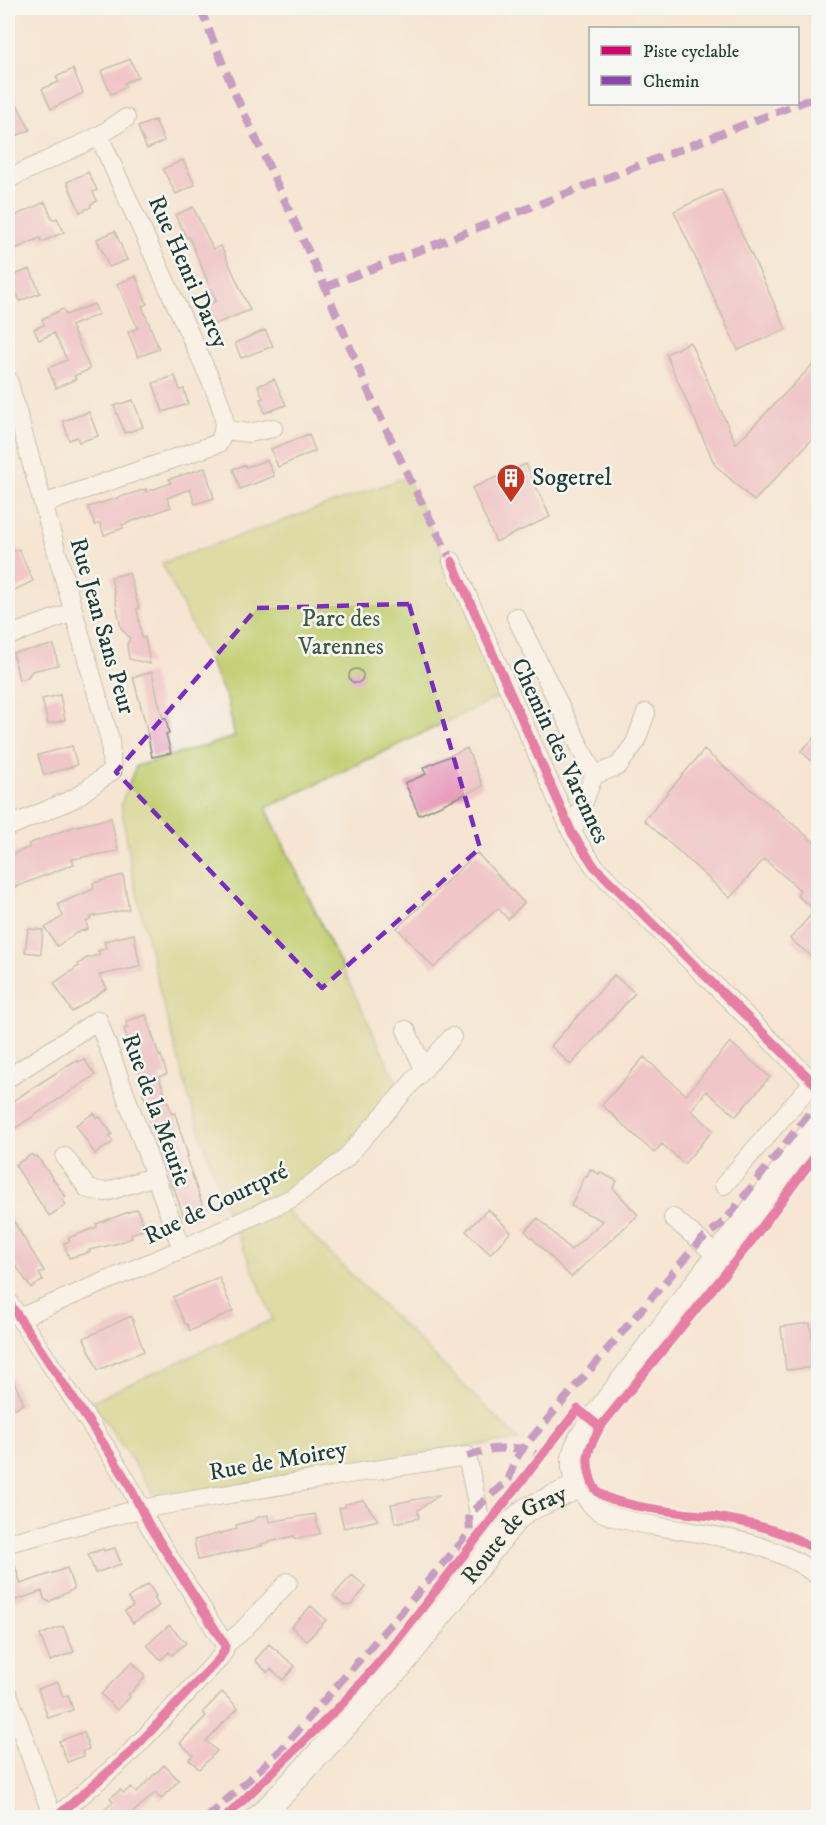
<svg xmlns="http://www.w3.org/2000/svg" width="826" height="1825" viewBox="0 0 826 1825" font-family="'IM FELL DW Pica',serif">
<style>
.green{fill:#c1ce70;stroke:#708652;stroke-width:1.5}
.building{fill:#e89fbe}
.lines{fill:none;stroke-linecap:round;stroke-linejoin:round}
.minor-casing{stroke:#8a9183;stroke-width:20}
.major-casing{stroke:#8a9183;stroke-width:26}
.minor{stroke:#fff;stroke-width:18}
.major{stroke:#fff;stroke-width:24}
.quiet{stroke:#8e44ad;stroke-width:8;stroke-dasharray:15 8;stroke-linecap:butt}
.cycleway-casing{stroke:#f6f6f2;stroke-width:13}
.cycleway{stroke:#d6006c;stroke-width:9}
.marked{fill:none;stroke:#7b2cbf;stroke-width:4.5;stroke-dasharray:12 8;stroke-linejoin:round}
.labels{text-anchor:middle;dominant-baseline:central;stroke-width:5;stroke-linejoin:round;paint-order:stroke}
.street-label{font-size:24px;fill:#1f3d34;stroke:#f6f6f2}
.poi-label{font-size:24px;fill:#1f3d34;stroke:#f6f6f2;text-anchor:start}
.park-label{font-size:24px;fill:#3f5a40;stroke:#f6f6f2}
</style>
<rect width="100%" height="100%" fill="#f6f6f2"/>
<filter id="ink" filterUnits="userSpaceOnUse"><feTurbulence type="fractalNoise" baseFrequency=".0167" numOctaves="2"/><feDisplacementMap in="SourceGraphic" scale="12" xChannelSelector="R" yChannelSelector="G"/><feConvolveMatrix kernelMatrix="1 2 1 2 8 2 1 2 1" color-interpolation-filters="sRGB"/></filter>
<filter id="wash" filterUnits="userSpaceOnUse"><feTurbulence type="fractalNoise" baseFrequency=".008" numOctaves="4" result="noise"/><feDisplacementMap in="SourceGraphic" scale="24" xChannelSelector="R" yChannelSelector="G"/><feGaussianBlur stdDeviation="1.35" result="paint"/><feColorMatrix in="noise" values="0 0 0 0 0 0 0 0 0 0 0 0 0 0 0 0 0 1.4 0 .05"/><feComposite in="paint" operator="in"/></filter>
<g filter="url(#wash)">
<rect width="100%" height="100%" fill="#f5e5d2"/>
<path class="green" d="M407 477 507 693 266 808 399 1087 339 1153 282 1198 289 1213 519 1440 381 1459 161 1498 155 1495 92 1401 273 1319 236 1230 228 1215 189 1098 159 988 132 873 121 804 136 766 235 737 227 699 162 563Z"/>
<g id="blocks">
<path class="building" d="M130 59 138 77 124 83 126 87 111 94 101 71Z
M73 69 83 93 51 109 42 89 59 82 56 77Z
M17 104 30 130 12 138 8 128V109Z
M155 120 164 141 147 149 138 127Z
M183 160 195 185 176 194 163 169Z
M88 172 97 190 93 192 97 201 90 205 91 207 80 212 67 182Z
M721 189 786 329 738 350 674 211Z
M45 202 53 220 57 218 64 232 42 242 40 238 8 252V219Z
M193 207 213 249 221 246 250 310 210 326 202 307 216 301 189 237 187 238 175 215Z
M115 231 127 260 109 267 97 239Z
M30 269 40 293 20 301 13 284 16 283 12 276Z
M136 276 147 304 142 306 159 349 138 357 128 332 138 328 117 284Z
M94 304 99 314 71 326 90 369 74 376 76 379 56 388 48 368 67 360 54 333 39 340 34 329 44 325 42 319 63 309 66 315Z
M265 330 273 346 241 358 235 343Z
M690 342 736 444 819 358V432L754 501 715 465 666 354Z
M175 376 180 390 184 389 188 404 163 412 153 383Z
M274 379 286 405 265 413 260 399 263 398 258 386Z
M133 400 143 427 125 433 114 406Z
M89 412 98 436 79 442 77 437 69 440 63 421Z
M309 434 315 451 278 467 271 449Z
M267 460 274 476 240 489 233 469 245 465 246 467Z
M526 464 550 517 496 542 472 488Z
M205 468 214 498 195 504 190 489 167 498 171 507 122 525 123 528 104 535 100 523 95 525 88 507 146 489V492L171 483 169 479Z
M19 549 33 581 11 592 8 584V554Z
M129 573 139 608 137 609 142 638 145 637 150 664 129 659 127 645 130 638 121 628 111 577Z
M54 645 58 665 32 671 27 678 19 680 13 653Z
M349 676a7 7 0 1 1 14 0a7 7 0 1 1-14 0Z
M152 672 158 700 163 718H166L169 734H166L171 753 152 757 145 722 133 677Z
M60 695 65 720 48 724 42 699Z
M819 733V768L801 751Z
M72 746 77 765 44 775 38 755Z
M467 748 483 786 419 815 405 783 426 774 423 768Z
M704 750 819 846V962L790 939 815 910 797 895 800 890 764 859 730 898 644 820Z
M111 818 118 851 72 859 74 864 8 890V856L30 847 28 844 73 827Z
M477 853 524 903 508 919 498 908 434 968 397 928Z
M123 875 129 909 90 917 91 919 86 922 88 929 76 933 57 946 45 928 63 916 58 904 94 889 93 883Z
M28 929 43 930 41 954 25 952Z
M134 934 140 967 99 975 107 988 72 1012 54 983 79 966 78 964 87 958 100 955 98 951 106 948 104 941Z
M614 975 635 993 571 1065 551 1046Z
M146 1015 159 1056 161 1055 167 1074 159 1077 172 1114 175 1113 188 1156 186 1157 203 1207 199 1209 201 1216 187 1220 185 1214 183 1215 173 1185 171 1186 168 1175 148 1107 142 1092 146 1090 124 1029 128 1028 126 1021Z
M730 1042 770 1077 736 1116 706 1091 691 1110 713 1130 684 1164 662 1144 654 1153 602 1105 644 1057 686 1095Z
M84 1059 95 1075 8 1133V1104L76 1060 78 1062Z
M94 1113 97 1118 100 1117 112 1134 109 1136 113 1142 95 1154 76 1125Z
M32 1154 34 1157 37 1156 66 1197 62 1199 66 1205 49 1216 15 1165Z
M590 1169 599 1174 600 1172 617 1181 613 1188 638 1215 571 1277 525 1231 538 1218 571 1250 603 1221 571 1206 585 1176 587 1177Z
M137 1209 145 1229 131 1234 132 1238 115 1244 89 1250 90 1252 69 1258 64 1243 70 1241 68 1238 97 1227 96 1224Z
M488 1209 511 1232 490 1254 466 1231Z
M8 1212 44 1271 39 1274 43 1280 31 1288 8 1254Z
M219 1277 233 1311 190 1331 187 1324H185L173 1297Z
M131 1316 144 1351 98 1370 84 1338Z
M810 1323 816 1367 786 1370 781 1327Z
M8 1368 24 1404 8 1411Z
M440 1495 418 1510 419 1518 395 1523 391 1504Z
M363 1500 378 1520 344 1528 339 1508 345 1507V1504Z
M315 1514 320 1534 295 1539 294 1536 261 1544 262 1546 198 1560 194 1540 237 1529 236 1525 255 1520V1518L268 1515 269 1522Z
M115 1548 121 1564 95 1573 88 1554 103 1549 104 1551Z
M8 1554H11L21 1584 67 1568 74 1589 49 1602 44 1599 42 1591 8 1603Z
M352 1575 366 1587 351 1605H344L333 1596Z
M148 1584 156 1596 154 1598 159 1606 133 1623 125 1611 133 1606 128 1598Z
M311 1606 326 1620 307 1641 291 1627Z
M169 1625 186 1643 172 1655 169 1652 161 1660 147 1645Z
M63 1626 74 1652 50 1661 40 1635Z
M269 1644 295 1666 283 1680 271 1669 267 1672 255 1660Z
M132 1662 144 1674V1679L128 1695 130 1697 117 1710 101 1694Z
M58 1682 63 1697 68 1695 73 1710 48 1718 38 1689Z
M222 1692 238 1708 206 1741 217 1751 199 1769 189 1759 193 1755 180 1743 206 1716 203 1712Z
M84 1732 89 1749 82 1751 84 1756 67 1762 59 1741Z
M164 1765 179 1780 161 1799 155 1793 127 1818H96L113 1802 110 1798 120 1790 124 1793 131 1787 136 1793Z"/>
</g>
</g>
<g filter="url(#ink)">
<use href="#blocks" fill-opacity="0" stroke="#8a9183" stroke-width="1.5"/>
<g class="lines">
<g class="minor-casing">
<path id="minor" d="M8 179 99 136 126 118
M8 380 110 740 112 771 75 798 8 827
M225 430 249 433 273 428
M43 504 219 443C230 419 220 404 211 381L99 136
M452 561 572 833 594 866 818 1087
M516 617 594 775
M8 636 73 612
M572 833 594 775 618 766 635 743 646 713
M406 1030 424 1069
M8 1078 98 1020 182 1249
M65 1157 88 1189 106 1192 155 1176
M724 1185 813 1082
M673 1218 718 1256
M8 1301 111 1455 128 1483 149 1525 225 1645 224 1651 219 1659 129 1754 55 1818
M19 1318 182 1249 292 1198 344 1160 452 1037
M579 1486C584 1495 589 1505 599 1511 612 1518 642 1524 657 1526 711 1536 773 1540 818 1576
M8 1543 140 1509 342 1475 467 1456 483 1532 494 1545
M225 1645 241 1632 288 1582
M8 1694 53 1818"/>
</g>
<g class="major-casing">
<g id="major">
<path id="s1" d="M258 1818 277 1799 402 1664 513 1522 526 1510 579 1486C567 1458 577 1443 593 1420L818 1124"/>
</g>
</g>
<use href="#minor" class="minor"/>
<use href="#major" class="major"/>
<path class="quiet" d="M200 8 236 96 325 287 370 395 415 490 452 561
M325 287 818 96
M467 1456 492 1449 523 1448 541 1457
M207 1818 281 1750 470 1533 469 1514 505 1483 509 1479 514 1462 523 1448 700 1241 725 1221 818 1102"/>
<g class="cycleway-casing">
<path id="cycleway" d="M452 561 572 833 594 866 818 1087
M8 1301 111 1455 128 1483 149 1525 225 1645 224 1651 219 1659 129 1754 55 1818
M600 1427 750 1243 818 1152
M225 1818 343 1703 387 1653 578 1409 600 1427C596 1436 588 1448 588 1457 587 1466 591 1486 598 1492 615 1507 685 1513 710 1516 748 1522 785 1530 818 1551"/>
</g>
<use href="#cycleway" class="cycleway"/>
</g>
</g>
<path d="M0 0H826V1825H0ZM409 604 480 848 322 988 116 772 257 608Z" fill="#f5e5d2" fill-opacity=".55" fill-rule="evenodd"/>
<path class="marked" d="M409 604 480 848 322 988 116 772 257 608Z"/>
<defs>
<g id="building-pin" transform="scale(1.5)"><path d="M0 17L-7.5 6A9.5 9.5 0 1 1 7.5 6Z" fill="#c8321e" stroke="#f6f6f2"/><path d="M-4-6H4V6H1V3H-1V6H-4ZM-2.5-4.3h1.7v1.8h-1.7ZM.8-4.3h1.7v1.8H.8ZM-2.5-1h1.7V.8h-1.7ZM.8-1h1.7V.8H.8Z" fill="#fff"/></g>
</defs>
<g fill-rule="evenodd">
<use href="#building-pin" x="511" y="478"/>
</g>
<g class="labels">
<g class="street-label">
<text transform="translate(188 272) rotate(66)">Rue Henri Darcy</text>
<text transform="translate(102 626) rotate(74)">Rue Jean Sans Peur</text>
<text transform="translate(560 751) rotate(65)">Chemin des Varennes</text>
<text transform="translate(156 1110) rotate(70)">Rue de la Meurie</text>
<text transform="translate(216 1204) rotate(-26)">Rue de Courtpré</text>
<text transform="translate(278 1461) rotate(-10)">Rue de Moirey</text>
<text stroke="none"><textPath href="#s1" startOffset="384">Route de Gray</textPath></text>
</g>
<g class="poi-label">
<text x="532" y="478">Sogetrel</text>
</g>
<g class="park-label">
<text x="341" y="619">Parc des<tspan x="341" dy="28">Varennes</tspan></text>
</g>
</g>
<rect width="826" height="1825" fill="none" stroke="#f6f6f2" stroke-width="30"/>
<rect x="589" y="27" width="210" height="78" fill="#f6f6f2" stroke="#a0aca6" stroke-width="1.5"/>
<rect x="601" y="46" width="30" height="9" fill="#d6006c" stroke="#a0aca6" stroke-width="1.5"/>
<text x="643" y="57" font-size="18" fill="#1f3d34">Piste cyclable</text>
<rect x="601" y="76" width="30" height="9" fill="#8e44ad" stroke="#a0aca6" stroke-width="1.5"/>
<text x="643" y="87" font-size="18" fill="#1f3d34">Chemin</text>
</svg>
